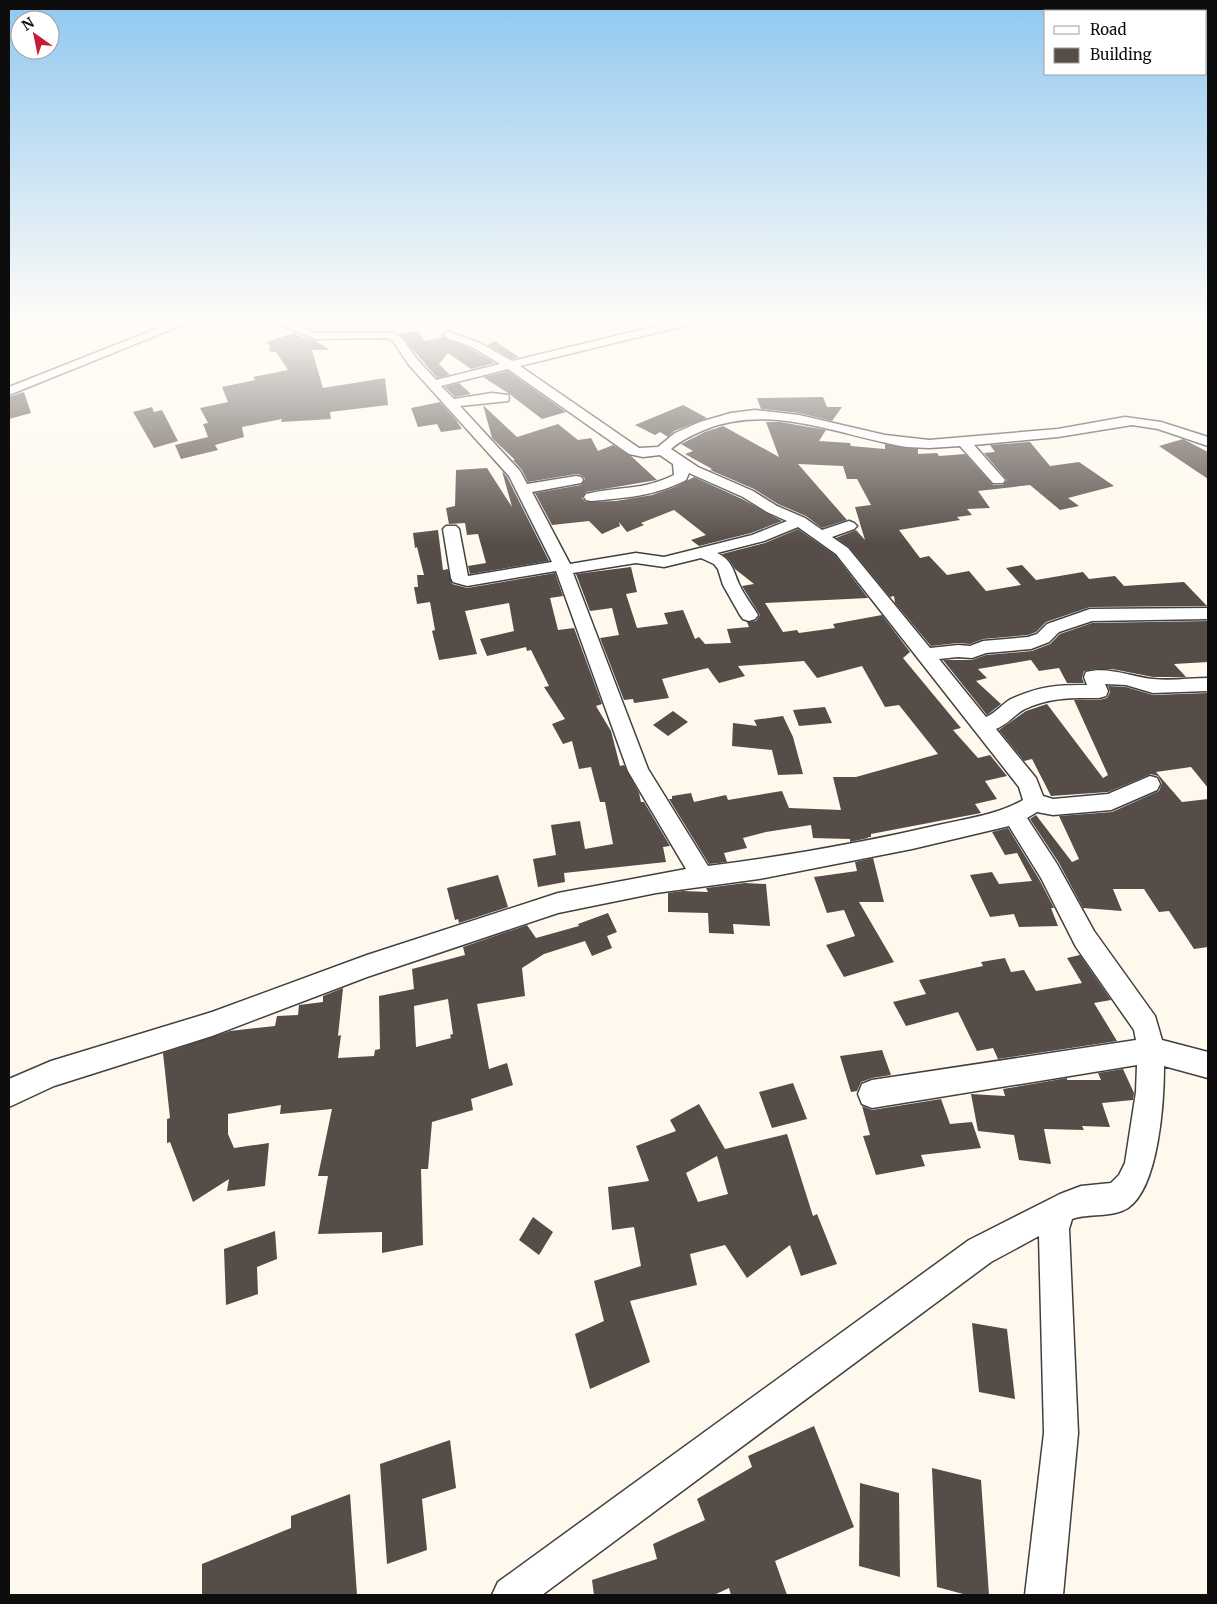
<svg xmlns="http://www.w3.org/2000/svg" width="1217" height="1604" viewBox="0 0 1217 1604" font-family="Merriweather,serif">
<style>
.building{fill:#564c48;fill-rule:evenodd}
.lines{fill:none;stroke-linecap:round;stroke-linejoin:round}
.minor-casing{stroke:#404040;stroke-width:3}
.minor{fill:#fff;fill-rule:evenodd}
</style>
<rect width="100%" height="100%" fill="#fff9ed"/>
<path class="building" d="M418 331 425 341 443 337 471 349 495 363 471 369 448 353 439 364 450 375 437 378 400 334Z
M294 333 302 337 316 341 330 350H312L323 388 385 378 388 405 330 412 331 419 281 422 282 419 242 427 244 437 215 445 218 450 181 459 175 445 208 437 203 424 208 423 200 408 228 402 222 387 255 380 253 377 288 370 276 352H270L269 348 271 347 266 342Z
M495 341 519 357 512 359 487 345Z
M508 371 566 412 542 419 508 393 483 377Z
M459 383 471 394 455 397 445 387Z
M24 392 31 413 9 419V397Z
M823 397 827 407H842L832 421 799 413 761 409 757 398Z
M440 402 456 420 462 429 441 432 437 424 418 427 411 408Z
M483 405 517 437 558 424 578 440 591 438 598 451 613 445 631 456 657 480 586 492 582 498 586 502 616 501 652 495 675 487 694 477 742 499 782 521 751 533 699 546 691 540 706 535 674 510 641 523 644 525 627 532 619 522 620 526 602 534 589 521 552 525 535 493 581 485 585 479 581 475 576 474 528 482 522 470 513 460H515L492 438Z
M683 405 707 418 674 431 668 437 660 432 655 435 635 425Z
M152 407 154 412 162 410 178 441 154 448 133 412Z
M766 422H780L826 430 819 441 850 443 851 446 885 449V444L918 449V454L937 453 939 456 965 454 993 485H1003L1007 480 984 453 995 452 990 445 1030 442 1050 466 1079 462 1114 486 1068 498 1079 506 1060 510 1030 485 978 491 990 508 967 509 972 515 957 517 960 520 899 530 920 558 929 556 947 575 969 571 986 591 1021 585 1006 568 1022 565 1036 580 1083 572 1089 579 1115 576 1124 586 1184 582 1207 606 1090 607 1046 622 1036 632 1028 635 983 639 970 644 958 643 931 646 895 603 894 596 890 597 849 547 836 538 856 530 865 540 855 507 871 505 857 479H847L843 466 798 464 847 520 822 528 806 516 778 504 754 489 710 470 712 469 685 454 693 451 681 444 705 432 723 426 779 457Z
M1183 439 1208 452V479L1159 446Z
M487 468 512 507 502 471 507 477 549 561 470 574 468 566 486 563 478 534 467 535 465 523 449 524 446 508 455 506 456 470Z
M798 529 835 555 868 598 765 603 783 632 797 630 799 633 835 628 833 624 882 615 910 652 903 658 961 728 953 730 978 758 990 755 1007 776 985 781 997 799 975 804 981 813 871 834V837H868V838L850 842V839L813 838 811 825 766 832 743 838 747 848 724 853 727 862 709 864 669 799H672V796L691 793 694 802 726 795 728 800 782 791 789 808 841 810 833 777H856L938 754 899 705 885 707 862 666 817 678 804 661 738 666 745 676 719 683 708 668 662 679 669 698 634 703 633 699 624 700 600 638 619 635 612 608 590 611 576 574 631 567 637 592 626 594 637 628 668 624 664 613 683 610 695 639 699 637 705 644 731 643 727 629 749 627 747 622 756 621 760 615 742 586 754 584 735 569 730 561 722 554 765 543Z
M438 530 443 570 448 569 452 584 467 588 555 573 563 596 550 598 558 630 574 628 602 704 596 706 611 731 620 766 624 765 639 793 641 802H644L670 846 663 847 666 862 564 873 565 882 538 887 533 859 556 855 551 825 580 821 585 849 613 844 605 802H600L591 767 579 769 572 741 563 744 552 724 565 719 544 687 549 686 531 650 527 651 526 647 487 656 480 639 514 631 509 603 465 611 477 654 439 660 432 631 435 630 430 602 417 604 414 587H418L417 575H424L417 547 415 548 413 533Z
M1208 621V662L1174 664 1186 677H1153L1112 669H1095L1084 671 1082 678 1084 683H1067L1059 668 1039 671 1031 660 978 669 987 678 976 681 1001 704 987 715 943 660H972L986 655 1032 651 1050 644 1060 634 1092 623Z
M1108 686 1126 687 1153 695 1208 693V788L1191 767 1156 772 1182 802 1208 799V947L1194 949 1169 911 1159 912 1144 889H1113L1122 911 1083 908 1059 863 1030 819 1036 815 1072 862 1079 859 1059 816 1112 812 1159 791 1162 783 1158 776 1151 774 1108 792 1051 796 1032 759 1024 761 999 730 1026 711 1047 704 1103 778 1108 775 1074 700H1099L1107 698 1110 692Z
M825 707 832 723 799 726 793 710Z
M673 711 688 722 668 736 653 725Z
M783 716 793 737 803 774 778 775 772 750 732 746 733 723 757 726 754 720Z
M1008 828 1039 879 1054 908H1051L1058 926 1019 927 1014 914 990 917 970 875 992 872 999 884 1032 881 1017 853 1005 855 992 832Z
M873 858 884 902H859L894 962 844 977 826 945 855 936 844 910 827 913 814 877 857 871 855 862Z
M498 875 508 907 459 923 458 919 455 920 447 888Z
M745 883 766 884 770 926 733 924 734 934 709 933 708 913 668 912V893L683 891 708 892 706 888Z
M608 913 617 932 607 936 612 948 592 956 585 941 544 954 522 968 525 996 477 1004 489 1069 507 1063 513 1085 471 1099 473 1110 432 1122 428 1169H421L423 1245 382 1253V1232L318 1234 328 1176H318L332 1109 280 1114 281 1105 228 1114V1134L234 1148 269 1143 265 1186 227 1191 229 1179 193 1202 170 1142 167 1143V1119L170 1118 163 1053 230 1031 275 1026 277 1016 298 1015 299 1005 323 1002V996L343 988 338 1036 341 1035 338 1058 374 1056 375 1050 380 1049 379 996 414 989 412 969 465 955 463 947 527 925 536 938 579 926 578 924ZM448 999 453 1034 450 1035 451 1038 416 1047 414 1006Z
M1080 955 1111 1000 1094 1003 1117 1041 998 1059 993 1048 977 1051 958 1012 906 1026 893 1002 926 994 919 980 983 966 981 962 1005 958 1011 972 1024 970 1036 991 1082 983 1067 958Z
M882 1050 891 1075 872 1078 861 1082 857 1091 851 1092 840 1056Z
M1123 1069 1134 1093 1133 1100 1102 1103 1110 1127 1082 1126 1084 1130 1044 1129 1051 1164 1019 1160 1014 1135 978 1131 971 1094 1005 1096 1003 1089 1067 1078V1080H1101L1098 1073Z
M793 1083 807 1119 772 1128 759 1092Z
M941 1099 950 1124 972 1122 981 1148 921 1155 925 1166 876 1175 863 1136 870 1135 862 1106 872 1110Z
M699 1104 725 1149 787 1134 813 1216 817 1214 837 1264 801 1276 790 1245 747 1278 725 1245 690 1254 697 1285 630 1301 650 1362 590 1389 575 1334 604 1321 594 1281 641 1266 634 1227 612 1230 608 1187 649 1181 636 1146 676 1131 670 1120ZM717 1156 728 1194 698 1202 686 1173Z
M533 1217 553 1232 539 1255 519 1240Z
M275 1231 277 1259 257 1267 258 1294 226 1305 224 1249Z
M972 1323 1007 1329 1015 1399 979 1392Z
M814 1426 854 1527 775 1561 787 1595H731L729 1588 714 1595H594L592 1580 657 1559 653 1544 705 1520 697 1499 752 1467 748 1456Z
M450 1440 456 1488 422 1499 427 1550 387 1564 380 1464Z
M932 1468 981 1480 989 1595H967L937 1587Z
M860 1483 899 1493 900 1577 859 1566Z
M350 1494 357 1595H202V1564L291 1528V1516Z"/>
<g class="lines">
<g class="minor-casing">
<path id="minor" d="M181 319H197L9 395V387Z
M266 319H282L316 333H394L401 337 417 359 436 380 500 364 472 347 445 337 443 335 445 333 449 332 480 343 512 361 685 319H705L704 321 520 366 639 448 658 447 675 433 700 422 731 413 755 410 799 415 885 435 929 440 1058 429 1125 417 1161 422 1208 437V446L1158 429 1132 425 1058 437 974 445 1005 480 1003 483H993L960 446 929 448 907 447C840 436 771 402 704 430 692 435 680 441 671 449L698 467 753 491 777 506 805 518 822 530 849 521 854 523 857 526 854 529 832 537 848 548 930 648 958 645 970 646 983 641 1028 637 1037 634 1047 624 1090 609 1208 608V619L1092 621 1059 632 1049 642 1031 649 986 653 972 658 958 657 939 659 986 717C996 713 1002 704 1011 699 1040 686 1056 685 1087 685L1084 677 1086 672C1109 666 1131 677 1153 679 1171 681 1190 678 1208 678V691L1153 693 1126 685 1105 684 1108 691 1106 696 1099 698C1071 698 1051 697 1025 709 1015 714 1010 723 996 729L1036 778 1043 796 1053 799 1108 794 1150 776 1157 778 1160 784 1157 790 1111 810 1053 815 1037 812 1027 818 1057 864 1094 931 1155 1016 1162 1040 1208 1052V1078L1164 1066C1164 1101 1159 1187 1128 1208 1112 1218 1089 1213 1072 1219L1069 1229 1078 1433 1063 1595H1025L1044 1433 1039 1236 991 1262 542 1595H492L498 1582 969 1240 1060 1194 1081 1186 1111 1183 1119 1175 1125 1163 1136 1092 1137 1065 872 1108 862 1104 858 1094 862 1084 872 1080 1136 1040 1134 1030 1076 947 1041 878 1009 826 912 849 759 879 656 893 558 913 367 977 212 1036 54 1086 9 1107V1079L51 1061 212 1012 367 955 558 893 686 869 628 771 556 571 467 586 453 582 451 578 443 529 446 526H456L459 529 468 576 552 562 509 476 409 365 393 341 388 338 315 339ZM508 369 629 454 643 457 660 455 673 464 674 475C642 491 618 486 586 494L584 497 586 500 591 501C624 498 656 496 686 480L689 473 743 497 767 512 787 521 752 535 664 557 636 553 570 564 532 492 581 483 583 480 581 477 576 476 527 484 520 471 460 406 508 401 509 398 508 395 492 393 454 399 441 386ZM798 527 836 554 1019 787 1023 800C999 814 970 818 943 824 866 842 787 856 708 866L648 769 573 573 636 563 664 567 701 558 714 564 718 569 723 585 740 615 743 619 749 621 755 619 758 615C752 605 744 595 739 584 733 570 732 560 717 553L764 541Z"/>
</g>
<use href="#minor" class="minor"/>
</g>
<linearGradient id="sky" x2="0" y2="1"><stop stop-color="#90c8f0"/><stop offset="0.59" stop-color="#fffcf7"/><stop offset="1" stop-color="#fffcf7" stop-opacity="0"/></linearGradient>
<rect width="1217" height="544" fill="url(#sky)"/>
<rect width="1217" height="1604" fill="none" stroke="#0d0d0d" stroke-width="20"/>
<rect x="1044" y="10" width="162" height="65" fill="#ffffff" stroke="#9e9e9e"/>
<rect x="1054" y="26" width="25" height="8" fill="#ffffff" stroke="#9e9e9e"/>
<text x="1090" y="35" font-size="15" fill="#0d0d0d">Road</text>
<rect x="1054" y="48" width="25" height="15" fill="#564c48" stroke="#9e9e9e"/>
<text x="1090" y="60" font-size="15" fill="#0d0d0d">Building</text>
<g transform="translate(35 35) rotate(327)"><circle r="24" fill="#ffffff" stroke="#9e9e9e"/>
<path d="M0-4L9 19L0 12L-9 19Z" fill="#c81a36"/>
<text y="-8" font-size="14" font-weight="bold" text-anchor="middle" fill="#0d0d0d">N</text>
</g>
</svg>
